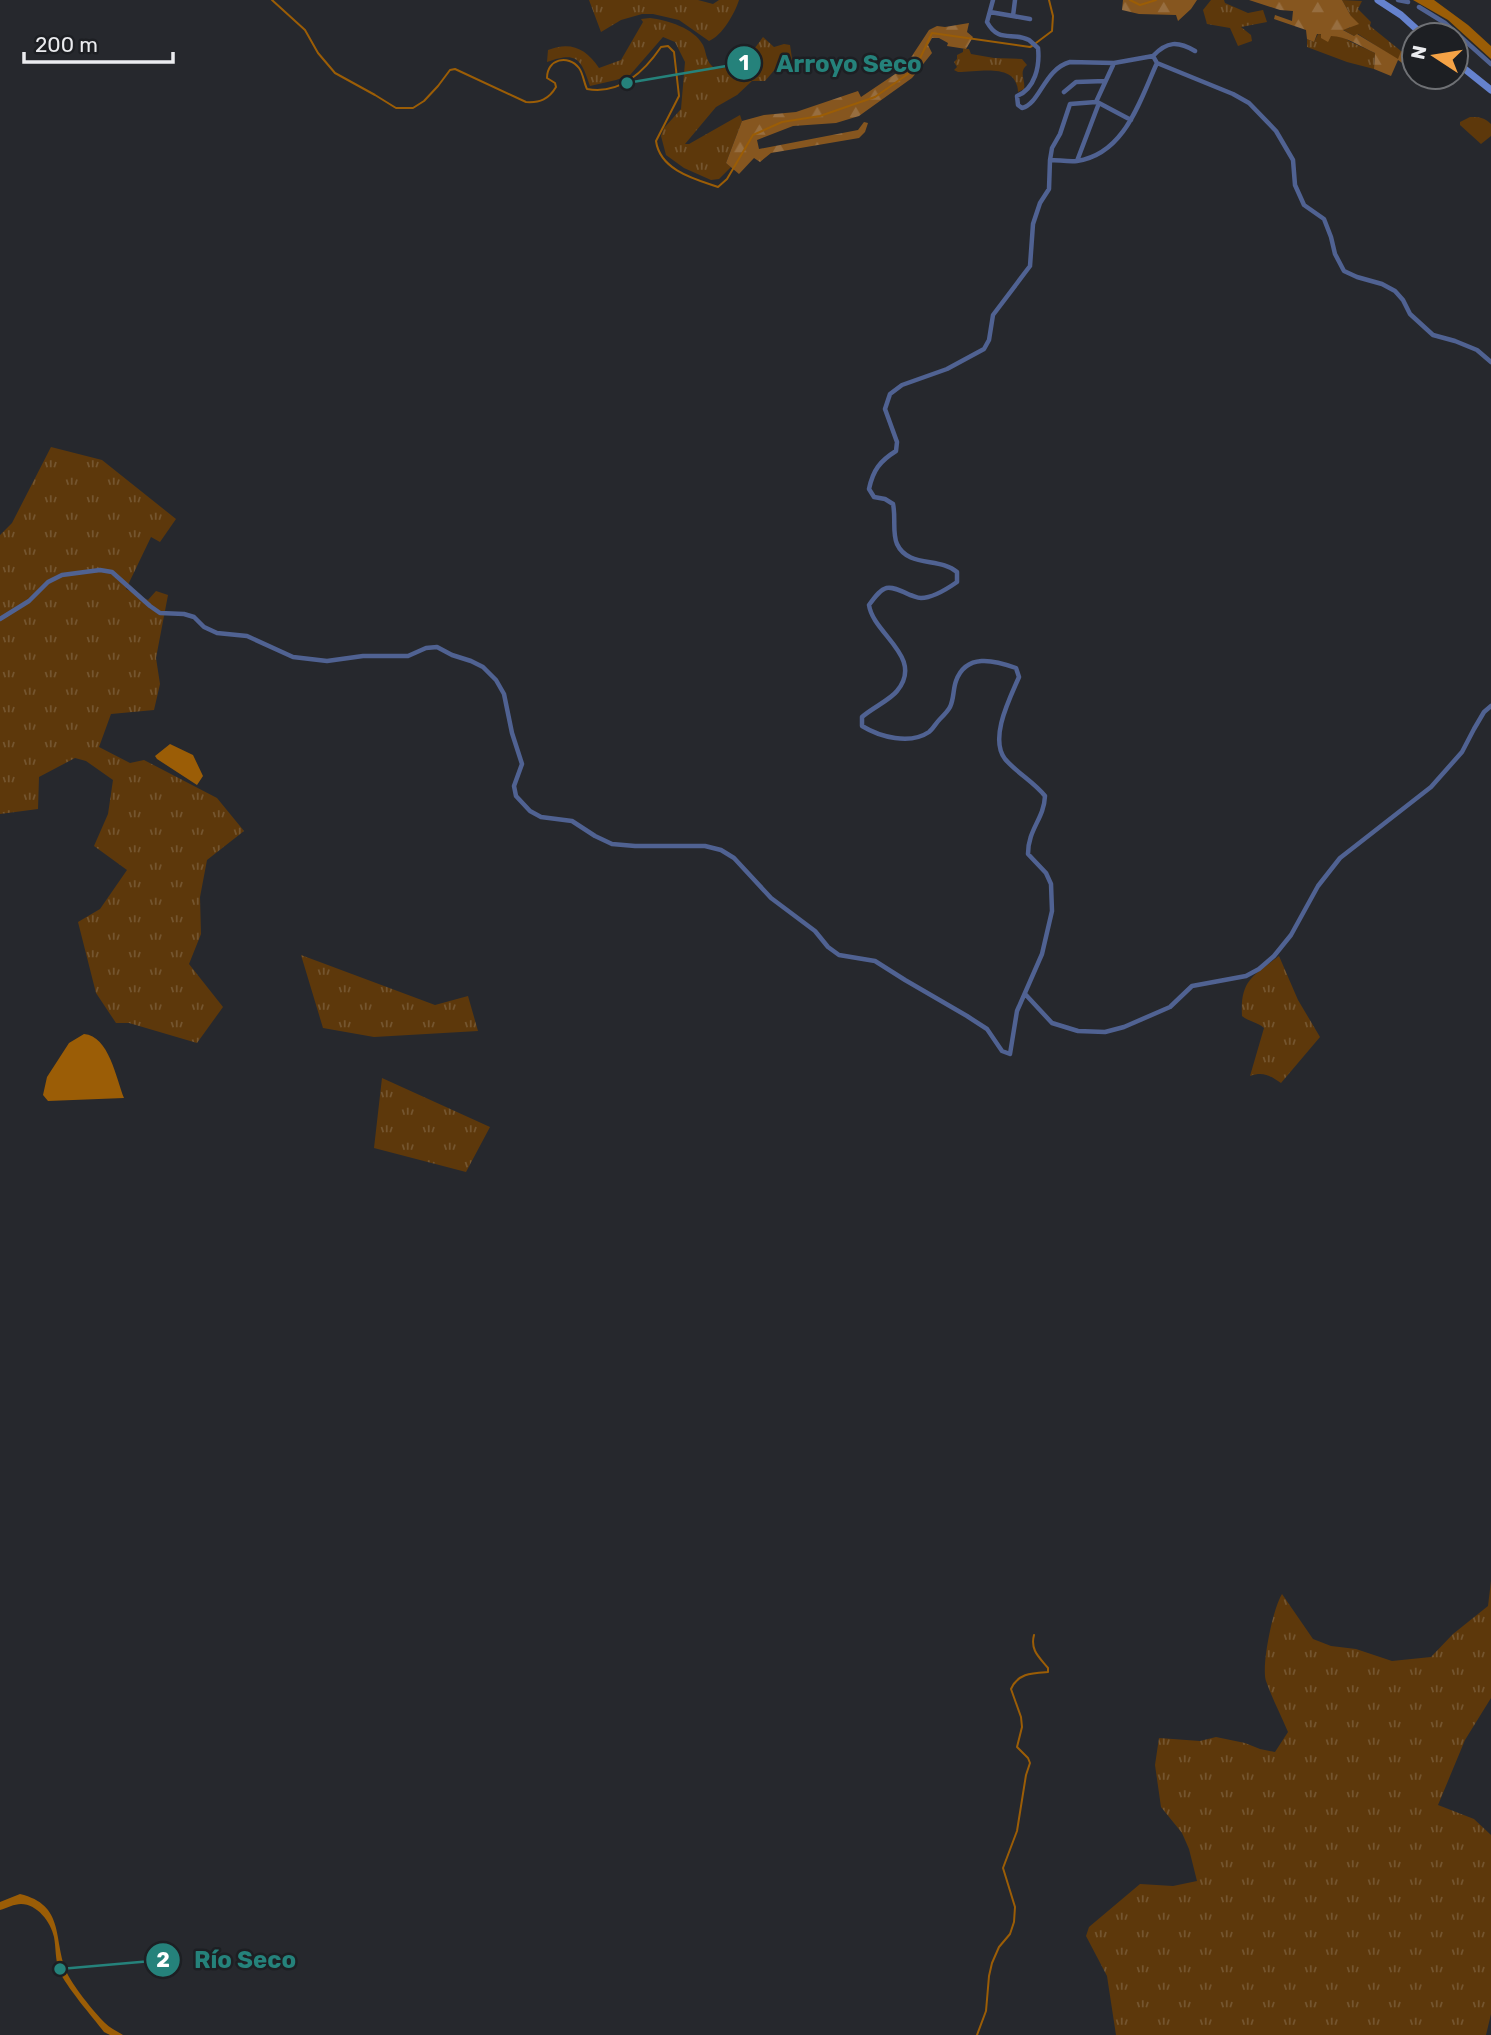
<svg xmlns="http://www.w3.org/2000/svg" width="1491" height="2035" viewBox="0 0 1491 2035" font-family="Rubik,sans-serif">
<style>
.grass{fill:url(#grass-tufts)}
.forest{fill:url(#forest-firs)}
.water{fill:#9b5d06}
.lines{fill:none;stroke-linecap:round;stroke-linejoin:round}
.stream{stroke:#9b5d06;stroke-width:2}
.street{stroke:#506292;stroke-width:4.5}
.secondary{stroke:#6582ce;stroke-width:7}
.leader{fill:none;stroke:#25827b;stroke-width:2.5}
.callout-dot{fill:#25827b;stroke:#1d1f23;stroke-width:2.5}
.mark-label{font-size:21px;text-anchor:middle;font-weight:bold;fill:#fff}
.callout-label{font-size:24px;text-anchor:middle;font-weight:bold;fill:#25827b;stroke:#1d1f23;stroke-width:5;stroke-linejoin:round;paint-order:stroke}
</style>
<defs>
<pattern id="grass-tufts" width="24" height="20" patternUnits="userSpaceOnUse" patternTransform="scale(1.75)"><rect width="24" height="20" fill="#5d380b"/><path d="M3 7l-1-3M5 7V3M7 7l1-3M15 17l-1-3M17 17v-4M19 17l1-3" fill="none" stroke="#74552f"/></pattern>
<pattern id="forest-firs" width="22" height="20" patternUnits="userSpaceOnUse" patternTransform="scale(1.75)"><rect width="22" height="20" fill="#86561f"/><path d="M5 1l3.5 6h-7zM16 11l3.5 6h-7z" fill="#976e40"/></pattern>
</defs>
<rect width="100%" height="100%" fill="#26282d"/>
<path class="grass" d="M589 0H698L713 4 719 0H739C735 13 722 36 709 41L679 20 653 14H642L621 20 601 32Z
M1211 0H1224L1225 3 1248 13 1263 10 1267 22 1241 27 1251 35 1252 41 1238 46 1230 28 1207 24 1203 10Z
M1342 0 1362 1 1358 9 1371 22 1370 26 1401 51 1398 60 1358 34 1354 36 1342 29 1350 28 1351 16Z
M650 18C667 20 694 28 703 45 706 51 706 60 711 65 715 70 720 69 726 67 745 63 752 52 763 37L774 47 784 44 790 45 793 65 777 67 765 81H752L737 95 716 107 685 144H689L740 115 742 121 726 163 731 167 719 179 711 180 684 168 666 155 661 136 664 128 681 109 685 62 675 42 663 37 630 75 616 80 590 86C581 59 577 51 547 62L548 50C570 41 586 48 599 68L621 60 643 22 641 19Z
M1318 34 1341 36 1351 42 1375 53 1374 69 1347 62 1307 47V39L1314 42Z
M963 49H969L971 54 994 58 1022 59 1027 65C1018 72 1026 80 1024 89L1018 92C1017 62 979 72 958 72L954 70 957 67 954 62 957 59V55L963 52Z
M1470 117C1479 117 1484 117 1491 124V136L1481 144 1460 125V122Z
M51 447 102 460 176 519 160 542 151 537 126 589 148 600 156 591 168 595 156 658 160 684 154 710 111 714 99 747 130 763 144 760 217 798 244 831 207 860 200 897 201 934 189 964 223 1007 197 1043 129 1023H116L96 993 78 922 100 909 127 870 94 846 108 814 113 780 86 761 75 758 39 777 38 809 0 814V535L12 523Z
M301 955 435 1005 468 996 478 1031 374 1037 323 1028Z
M1279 956 1298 1000 1320 1037 1281 1083C1270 1076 1264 1071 1250 1076L1264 1028C1258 1022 1249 1022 1242 1016 1240 980 1253 976 1279 956Z
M382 1078 490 1127 466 1172 374 1148Z
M1491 1581V1698L1465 1740 1438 1805 1474 1819 1491 1835V2014L1486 2035H1116L1107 1976 1086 1936 1089 1927 1140 1884 1173 1886 1197 1881 1189 1849 1182 1833 1161 1807 1155 1765 1159 1738 1200 1741 1216 1737 1245 1743 1260 1749 1275 1752 1288 1732C1281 1715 1272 1698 1266 1681 1261 1666 1273 1608 1282 1594L1313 1639 1331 1646 1356 1649 1392 1661 1431 1657 1453 1634 1488 1606Z"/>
<path class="forest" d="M1123 0H1197L1191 9 1178 21 1176 15 1139 14 1122 10Z
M1249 0H1342L1351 16 1359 24 1343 30 1354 36 1357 34 1398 59 1401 51 1413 60 1414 59V71L1398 60 1391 76 1374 69 1375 53C1361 47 1346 36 1331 36L1328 42 1321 38V34H1317L1314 42 1307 39 1306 30 1274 19 1275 15 1292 21 1293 11 1280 10Z
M969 23 967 32 973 37 966 49 947 46 948 43 939 38H932L928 45 932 53 912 78 859 116 836 123 793 126 757 140 759 149 858 130 864 122 868 123 865 132 859 138 771 153 760 162 754 158 739 174 726 163 742 121 764 115 796 112 858 91 861 97 904 68 929 30 937 26 945 27Z"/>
<path class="water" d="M1413 0H1434L1468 25 1491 46V59L1448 20Z
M170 744 193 755 203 776 197 785 157 759 155 756Z
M84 1034C109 1036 116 1078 124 1098L48 1101 43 1095 47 1077 69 1043Z
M20 1894C65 1905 53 1938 66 1971 72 1985 94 2012 105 2023 110 2028 117 2031 123 2035H110L104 2032C92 2016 66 1987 59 1970 55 1960 56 1947 54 1937 51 1922 37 1904 21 1904 14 1904 7 1908 0 1910V1902Z"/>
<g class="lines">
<path class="stream" d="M272 0 305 30 318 53 335 73 375 95 396 108H413L424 101 438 86 450 70 455 69 526 102C540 103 549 99 556 87L555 83 547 78C547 59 568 54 579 68 583 73 584 83 587 89 620 95 644 72 661 47L668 46 674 52 679 96 656 141C660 170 694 179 718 187L727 179 753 135 782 122 820 116 875 97 915 69 932 33 1030 47 1032 46
M1130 0 1140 5 1156 0
M1036 43 1052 31 1053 16 1049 0
M977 2035 986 2011 989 1976 992 1963 999 1947 1010 1934 1014 1922 1015 1907 1003 1868 1017 1831 1026 1775 1030 1763 1028 1758 1017 1747 1022 1727 1021 1717 1011 1689C1018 1673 1032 1673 1048 1672V1668C1039 1657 1030 1650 1034 1635"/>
<path class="street" d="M993 0 987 22C999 44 1012 31 1029 40 1029 40 1037 47 1038 48 1040 66 1035 89 1017 96L1018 105 1022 108C1040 104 1044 69 1070 62L1114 63 1153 56
M1398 0 1408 2
M1419 7 1445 23 1491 64
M990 12 1030 19
M1013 16 1015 0
M1153 56 1157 63 1233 94 1249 103 1276 131 1293 160 1295 185 1304 205 1324 219 1331 237 1335 254 1344 271 1357 277 1382 284 1395 291 1403 300 1410 314 1433 335 1455 341 1477 350 1491 362
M1153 56C1167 41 1178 41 1195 51
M1064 92 1076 82 1105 81
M1099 103 1131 120
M1050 160C1058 160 1069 162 1077 161 1125 154 1140 100 1157 63
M1077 161 1099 103 1096 102 1114 63
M0 619 29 601 48 582 62 575 100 570 112 572 150 606 160 613 184 614 194 617 204 627 217 633 247 636 293 657 327 661 363 656H408L426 648 437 647 452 655 471 661 483 667 496 680 504 694 512 733 522 764 514 786 516 796 530 811 541 817 572 821 595 836 612 844 635 846H705L721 850 734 858 771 898 815 931 828 947 839 955 875 961 905 980 967 1016 987 1029 1002 1051 1010 1054 1017 1011 1042 954 1052 911 1051 884 1046 873 1028 854C1028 829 1044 819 1045 796 1034 782 1017 773 1005 759 989 738 1010 698 1019 677L1016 668C994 660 966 653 956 681 953 689 954 699 950 707 948 711 943 716 940 719 936 723 933 729 929 732 910 745 880 737 862 726V717C872 708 890 700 897 691 925 657 873 634 869 605 884 584 887 584 910 595 914 596 917 598 921 598 933 598 947 589 957 582V572C940 557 908 568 897 544 892 533 896 517 893 504L885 499 874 497 869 489C873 470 880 461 896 451L897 442 885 409 890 394 902 385 947 369 984 349 989 340 993 315 1030 266 1033 224 1040 203 1049 189 1050 160 1052 148 1060 134 1070 104 1096 102
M1026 995 1052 1023 1078 1031 1105 1032 1124 1027 1170 1007 1192 986 1246 976 1259 969 1274 956 1291 935 1318 886 1340 858 1431 787 1462 752 1474 729 1484 712 1491 706"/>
<path class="secondary" d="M1378 0 1401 15 1423 35
M1456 62 1491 90"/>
</g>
<path class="leader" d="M627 83L744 63M60 1969L163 1960"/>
<g class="callout-dot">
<circle cx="627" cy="83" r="7"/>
<circle cx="60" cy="1969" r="7"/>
<circle cx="744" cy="63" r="18"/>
<circle cx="163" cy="1960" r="18"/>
</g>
<g class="mark-label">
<text x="744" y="70">1</text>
<text x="163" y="1967">2</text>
</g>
<g class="callout-label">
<text x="849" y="72">Arroyo Seco</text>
<text x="245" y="1968">Río Seco</text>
</g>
<g transform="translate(1435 56) rotate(282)"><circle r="33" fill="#1d1f23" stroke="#6f7175" stroke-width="2"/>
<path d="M0-5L12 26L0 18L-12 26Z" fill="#f5a346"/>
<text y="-10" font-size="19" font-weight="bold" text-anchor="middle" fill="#ebecef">N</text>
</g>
<path d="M24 52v10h149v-10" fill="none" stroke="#ebecef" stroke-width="3.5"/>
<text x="35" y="52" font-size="21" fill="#ebecef" stroke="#1d1f23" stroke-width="5" paint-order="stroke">200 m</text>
</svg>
